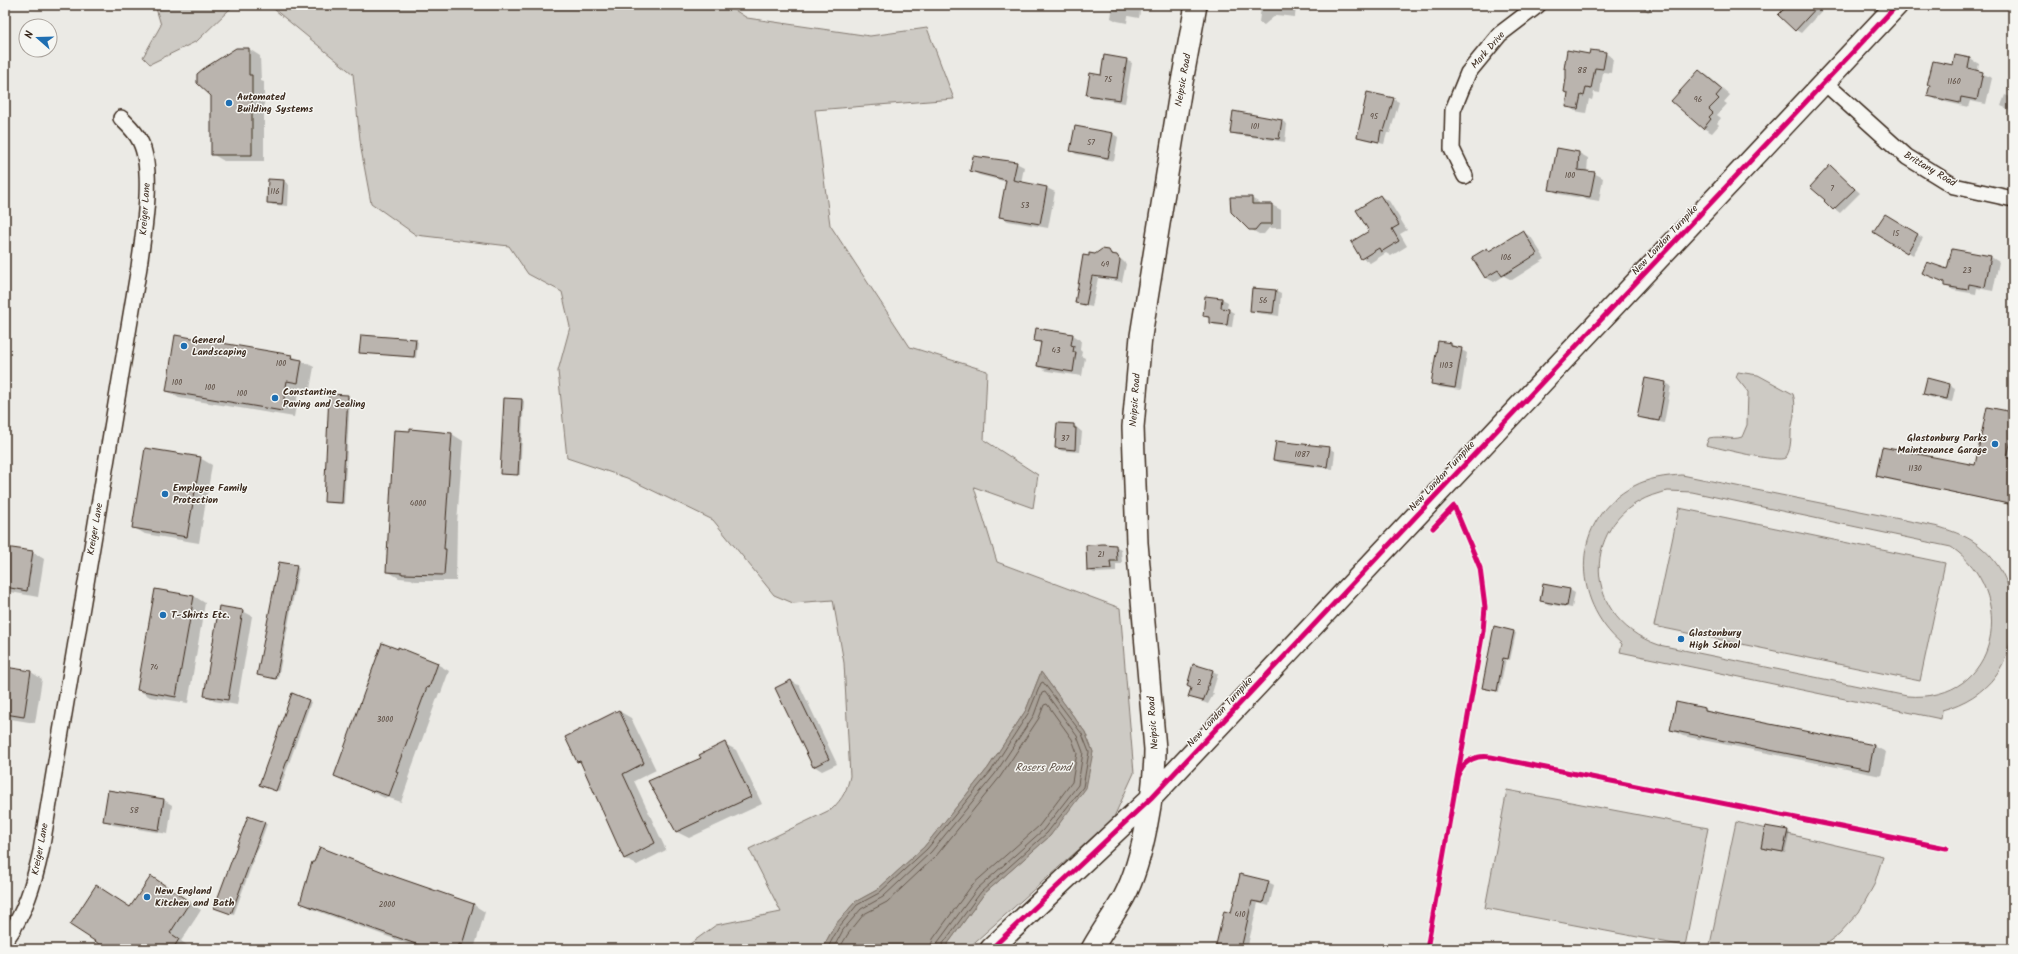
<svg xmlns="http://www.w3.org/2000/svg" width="2018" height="954" viewBox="0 0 2018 954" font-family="Kalam,sans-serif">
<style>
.green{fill:#cdcac4;stroke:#847a71;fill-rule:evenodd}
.water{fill:#a8a198;stroke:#7c7167}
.shadow{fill:#0003}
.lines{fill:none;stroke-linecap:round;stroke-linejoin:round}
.shore{stroke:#675a4f;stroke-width:1}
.building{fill:#bab4ae;stroke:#3b2a1e}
.street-casing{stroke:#3b2a1e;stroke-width:18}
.secondary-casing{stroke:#3b2a1e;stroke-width:24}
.street{stroke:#f6f6f2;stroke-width:15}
.secondary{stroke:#f6f6f2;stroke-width:21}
.cycleway-casing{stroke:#f6f6f2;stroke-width:8}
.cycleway{stroke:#d6006c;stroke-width:5}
.poi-dot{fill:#1f6fb2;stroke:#f6f6f2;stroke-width:1.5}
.labels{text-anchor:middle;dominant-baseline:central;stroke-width:3;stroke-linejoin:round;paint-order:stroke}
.number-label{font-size:8px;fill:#5b4c42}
.street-label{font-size:10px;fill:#3b2a1e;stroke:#f6f6f2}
.poi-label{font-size:10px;font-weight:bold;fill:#3b2a1e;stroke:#f6f6f2;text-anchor:start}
.water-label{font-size:11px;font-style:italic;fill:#615449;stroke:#f6f6f2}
</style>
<rect width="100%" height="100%" fill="#ebeae5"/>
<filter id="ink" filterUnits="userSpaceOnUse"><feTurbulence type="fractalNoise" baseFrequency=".025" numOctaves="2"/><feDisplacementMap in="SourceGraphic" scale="8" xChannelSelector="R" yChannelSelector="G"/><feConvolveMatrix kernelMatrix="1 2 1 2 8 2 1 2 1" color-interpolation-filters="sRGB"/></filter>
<g filter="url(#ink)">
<path class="green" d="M155 5H234L197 41 150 64 143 57 161 25Z
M269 5H727L747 18 870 36 927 28 954 99 815 110 830 225 910 347 987 371 984 440 1038 475 1033 508 974 487 997 562 1120 608 1134 773 1113 819 967 949H944L984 894 1050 836 1093 752 1085 732 1041 672 1026 710 988 768 924 847 877 890 855 902 835 925 822 949H683L716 925 781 912 749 849 832 809C843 798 847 790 850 776L844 663 833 600 793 603 774 595 713 520 627 478 567 458 558 371 570 327 562 292 528 274 509 246 416 235 371 203 361 149 353 74Z
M1738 372 1758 375 1793 394C1797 405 1793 420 1791 431 1791 438 1791 452 1785 458 1778 463 1719 448 1706 445L1709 438C1722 435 1731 441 1742 437L1747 425 1748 392 1736 377Z
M1682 475 1939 527C1955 532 1970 537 1982 548 2002 565 2013 590 2013 616 2013 664 1989 697 1942 710L1941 719 1620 652 1622 644C1570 600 1570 519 1634 486 1649 478 1665 476 1682 475ZM1668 491 1692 492 1951 547C2018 591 2001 704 1907 696L1659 645C1575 617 1581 508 1668 491Z
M1679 508 1945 563 1920 681 1654 626Z
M1507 790 1708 828 1685 946 1485 908Z
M1736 822 1883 856 1874 885 1859 912 1839 934 1819 949H1709Z"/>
<path class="water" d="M1041 672 1085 732 1093 752 1086 788 1050 836 984 894 944 949H822L835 925 855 902 877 890 924 847 988 768 1026 710Z"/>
<path class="shadow" d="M1113 5H1141L1139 18 1128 16 1127 23 1117 21 1111 18Z
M1254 5H1296L1295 17 1276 15 1264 25 1259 22 1261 7Z
M1639 5H1659L1648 12Z
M1789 5H1825L1826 6 1801 33 1796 30Z
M249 49 260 56 261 81 264 82V161H224L212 154Z
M5 53 9 58 5 81Z
M1605 53 1613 58 1611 73 1603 72 1600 93 1594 92 1592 100 1589 99 1586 113 1575 111 1567 106 1569 94 1565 92 1567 70 1565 69 1590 55Z
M1956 56 1970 59 1979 64 1977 72 1992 78 1986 104 1970 101 1968 107 1937 100 1928 95 1930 86 1928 84 1954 66Z
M1126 60 1132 63 1125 103 1093 98 1087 94 1102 76Z
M1699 71 1708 76 1730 95 1724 102 1727 104 1717 115 1721 118 1717 123 1719 125 1712 133 1703 128Z
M2005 95 2013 98V111L2001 106Z
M1393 99 1399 102 1390 133H1387L1384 144 1363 139 1358 136Z
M1282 121 1287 124 1285 142 1237 135 1231 132Z
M1113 134 1118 137 1114 161 1076 154 1071 150Z
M1557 149 1579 153 1588 158 1587 172 1594 173 1603 178 1599 201 1559 194 1550 189Z
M1016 163 1024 167 1021 183 1047 188 1055 192 1048 228 1008 221 1000 217 1007 182 979 175 972 171Z
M1830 166 1860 193 1840 213 1825 201Z
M284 181 289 185 288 206 273 205 268 202Z
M1380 196 1389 201 1407 230 1400 234 1407 246 1391 256 1386 253 1370 263 1362 258Z
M1251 198 1260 203V205H1272L1281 210V228H1269L1264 234H1259L1250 229Z
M1885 215 1923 238 1913 255 1874 232Z
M1523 232 1531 237 1545 259 1512 280 1504 276 1494 282 1485 277 1487 249 1491 251Z
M1108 251 1122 260 1126 264 1122 282 1098 278 1092 307 1082 305 1076 302 1095 256Z
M1991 257 1999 262 1993 291 1977 288 1976 294 1953 290 1945 285V283L1924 273 1948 271Z
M1275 291 1281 294 1279 316 1257 313 1251 310Z
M1206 297 1222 299 1228 302 1227 309 1234 313 1232 327 1215 325 1210 322V319L1204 316Z
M1073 335 1081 340 1080 350 1082 352 1081 356 1085 358 1082 376 1047 371 1038 366 1041 344 1035 341Z
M415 340 418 342 416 358 360 352Z
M1451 344 1467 353 1461 390 1438 387 1432 383Z
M292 356 314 367 310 389 299 387 294 417 179 398 167 391Z
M1666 383 1671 386 1664 423 1644 419 1638 416Z
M1950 385 1955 388 1952 402 1930 397 1924 394Z
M347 396 350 398 344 504 327 503 325 502Z
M522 400 524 401 520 475H504L501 473Z
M2013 413V505L1881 478 1877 476 1976 466Z
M1074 425 1082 432 1080 452 1062 451 1056 448Z
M452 434 463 441 457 523 456 581H415L411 579 399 578 387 571Z
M1329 448 1335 452 1333 469 1280 463 1274 460Z
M200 458 212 465 199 543 145 534 133 527Z
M1115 546 1121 549 1122 564H1116V572L1094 573 1088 570Z
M5 548 33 552 44 559 38 597 5 591Z
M280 563 299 568 278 679 259 675Z
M1570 590 1575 593 1572 608 1546 604 1541 601Z
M194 596 205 603 188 703 150 697 138 690Z
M220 607 243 611 252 616 237 705 214 701 205 696Z
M1513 632 1516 633 1510 660 1506 659 1499 692 1486 689 1483 688Z
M437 664 449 671 441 693H439L408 778 409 779 401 802 386 797 385 798 336 776Z
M5 668 31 672 42 679 35 723 5 718Z
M1213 671 1218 674 1212 693H1214L1208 704 1190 697Z
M791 681 800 686 837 764 822 771 814 766Z
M293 694 311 702 279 791 263 786Z
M1705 709 1711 713 1874 746 1886 752 1881 776 1683 736 1671 730Z
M619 711 631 718 656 770 634 781 666 850 637 865 625 859 583 764 578 761Z
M725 744 736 750 762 804 689 838 677 832 649 781 702 758Z
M164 800 172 805 168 834 113 825 104 820Z
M264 823 267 824 234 914 217 908Z
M1787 831 1790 832 1785 853 1764 848Z
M396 878 474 905 485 912 474 949H422L312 909 301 902Z
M1268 882 1274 885 1269 906 1258 903 1247 949H1219L1232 914Z
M163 884 201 910 181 941 190 947 189 949H109L131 908Z"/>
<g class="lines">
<path class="shore" d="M827 949 839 927 857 905 879 893 927 849 991 771 1029 712 1041 683 1043 682 1082 734 1089 752 1083 787 1047 833 981 892 942 945 941 949
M833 949 843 930 861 909 883 897 931 852 995 774 1034 715 1042 693 1045 692 1077 736 1083 752 1078 785 1043 830 977 889 938 942 936 949
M839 949 848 934 864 914 887 902 936 856 1000 777 1039 718 1044 705 1047 704 1072 739 1077 753 1072 782 1039 826 972 885 933 939 930 949"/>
</g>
<path class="building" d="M1788 5H1819L1795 31 1778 15Z
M236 48H249V75H252V155H211V96L197 83V74L203 69Z
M1567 50 1589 54 1590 50 1606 52 1603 69 1595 68 1591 89 1586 88 1584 96 1581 95 1578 109 1566 107 1568 93 1564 92 1566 78V69H1564Z
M1104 55 1127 59 1120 100 1086 95 1090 73 1101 75Z
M1955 55 1970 58 1968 68 1983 72 1977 100 1961 97 1960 103 1927 96 1930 85H1927L1933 61 1953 65Z
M1699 70 1722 89 1716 96 1719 99 1709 109 1713 113 1709 117 1711 119 1703 129 1671 101Z
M1367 92 1394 98 1384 131 1381 130 1379 142 1357 137Z
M1233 111 1282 120 1279 139 1230 133Z
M1075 126 1113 133 1108 158 1070 151Z
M1557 148 1579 152 1578 170 1595 172 1590 197 1549 190Z
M973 156 1017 162 1013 180 1047 187 1040 224 999 217 1006 180 970 171Z
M1830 165 1855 189 1833 210 1824 201 1825 200 1810 187Z
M268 179 284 180 282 204 267 203Z
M1380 195 1399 225 1392 229 1399 241 1381 252 1379 248 1361 259 1351 242 1369 231 1356 210Z
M1230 197H1252V204H1272V224H1260L1255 230H1249L1231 212Z
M1885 214 1918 234 1907 253 1873 232Z
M1523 230 1537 254 1502 276 1498 270 1485 278 1472 257 1487 248 1489 251Z
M1102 249 1109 250 1111 254 1117 255 1120 260 1117 279 1092 276 1086 305 1075 303 1083 255 1089 256V253L1095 254Z
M1952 249 1991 256 1985 287 1969 284 1968 290 1944 286V282L1922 273 1927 262 1947 269Z
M1252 288 1276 290 1273 313 1250 311Z
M1205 296 1222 298 1221 308 1229 309 1227 325 1209 323V317L1203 316Z
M1036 328 1073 334 1071 345 1074 346 1073 352H1076L1073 372 1037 366 1041 342 1034 341Z
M175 335 292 355 291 358 302 360 298 383 287 381 282 411 166 391Z
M361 335 416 339 414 357 359 353Z
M1438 341 1451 343V346L1462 348 1455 388 1431 384Z
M1645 378 1666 382 1659 421 1637 417Z
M1927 378 1950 384 1947 399 1923 394Z
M329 394 348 395 342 503 324 502Z
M504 398 522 399 518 475 500 474Z
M1987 407 2013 412V430L2007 458 2013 459V505L1876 476 1882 447 1975 465Z
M1057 423 1074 424V428H1076L1075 450 1055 448Z
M410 429 452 433 444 549H446L444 575 402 574V573L386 572 394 430 410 431Z
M1276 441 1330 447 1327 467 1273 460Z
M145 448 201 457 187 537 132 528Z
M1103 544 1116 545 1117 561H1110L1111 569 1087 571 1086 545Z
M5 547 33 551 27 591 5 587Z
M279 562 297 565 276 679 257 675Z
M1543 584 1570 589 1567 606 1540 601Z
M155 589 194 596 176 697 137 690Z
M219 606 243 610 228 700 204 696Z
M1494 626 1514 631 1508 659 1503 658 1497 691 1482 688Z
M382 643 398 649V647L438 663 429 688 427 687 396 771 398 772 389 796 374 791 373 792 334 776Z
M1193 664 1213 670 1207 689H1208L1203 701 1188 697 1191 688 1187 686Z
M5 667 31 671 24 717 5 714Z
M791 680 829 759 813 767 775 688Z
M292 693 309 700 276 791 259 785Z
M1676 702 1705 708V711L1874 745 1869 770 1670 730Z
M619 710 644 763 623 774 655 843 624 859 580 761 577 762 565 737Z
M725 742 751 797 676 832 648 781 701 758 699 755Z
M108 790 164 799 159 830 103 821Z
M248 816 265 822 231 914 214 908Z
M1765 826 1788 830 1783 852 1761 848Z
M320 847 396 877 474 904 462 945 459 944 458 949H430L300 903 312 862H314Z
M1240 874 1269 881 1263 903 1252 901 1241 949H1215L1224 911 1231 913Z
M151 876 190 902 170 933 179 939 173 949H107L70 925 96 885 130 907Z"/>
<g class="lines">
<g class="street-casing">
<path id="street" d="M1825 83 1907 157 1954 186 2013 199
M1465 176 1452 149 1453 110 1468 73 1500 34 1538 5
M5 941C25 914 34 883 41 851L139 267C143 235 155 171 140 141 136 132 128 125 121 118"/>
</g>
<g class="secondary-casing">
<path id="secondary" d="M991 949 1151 798 1897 5
M1092 949C1102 931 1114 915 1124 897 1143 862 1155 789 1155 749L1137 543 1133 427 1141 336 1180 93 1196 5"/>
</g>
<use href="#street" class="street"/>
<use href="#secondary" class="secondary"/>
<g class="cycleway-casing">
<path id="cycleway" d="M1458 775C1464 760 1475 755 1491 757L1946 848
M991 949 1151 798 1897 5
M1427 949 1483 631 1485 607 1480 568 1454 506 1433 528"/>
</g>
<use href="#cycleway" class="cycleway"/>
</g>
</g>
<g class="poi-dot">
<circle cx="229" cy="103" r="4"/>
<circle cx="184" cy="346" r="4"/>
<circle cx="275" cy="398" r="4"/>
<circle cx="1995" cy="444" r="4"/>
<circle cx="165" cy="494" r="4"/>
<circle cx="163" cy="615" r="4"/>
<circle cx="1681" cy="639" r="4"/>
<circle cx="147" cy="897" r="4"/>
</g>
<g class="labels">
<g class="number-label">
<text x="1582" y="70">88</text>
<text x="1108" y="79">75</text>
<text x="1954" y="81">1160</text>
<text x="1698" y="99">96</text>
<text x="1374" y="116">95</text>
<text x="1255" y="126">101</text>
<text x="1091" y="142">57</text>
<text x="1570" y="175">100</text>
<text x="1832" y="188">7</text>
<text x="275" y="191">116</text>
<text x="1025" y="205">53</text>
<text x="1896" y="233">15</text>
<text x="1506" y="257">106</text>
<text x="1105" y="264">49</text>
<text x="1967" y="270">23</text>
<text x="1263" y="300">56</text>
<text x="1056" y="350">43</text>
<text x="281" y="363">100</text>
<text x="1446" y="365">1103</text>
<text x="177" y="382">100</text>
<text x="210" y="387">100</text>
<text x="242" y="393">100</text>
<text x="1065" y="438">37</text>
<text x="1302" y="454">1087</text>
<text x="1915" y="468">1130</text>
<text x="418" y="503">4000</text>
<text x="1101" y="554">21</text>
<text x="154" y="667">74</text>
<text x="1199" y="682">2</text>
<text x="385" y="719">3000</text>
<text x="134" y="810">58</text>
<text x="387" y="904">2000</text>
<text x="1240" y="914">410</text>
</g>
<g class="street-label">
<text transform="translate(1488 50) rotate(-49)">Mark Drive</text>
<text transform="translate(1183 80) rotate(-80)">Neipsic Road</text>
<text transform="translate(1930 169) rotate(31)">Brittany Road</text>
<text transform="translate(145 209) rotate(-86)">Kreiger Lane</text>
<text transform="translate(1665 240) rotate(-47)">New London Turnpike</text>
<text transform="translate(1135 400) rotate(-86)">Neipsic Road</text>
<text transform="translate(1442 476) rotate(-47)">New London Turnpike</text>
<text transform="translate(95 529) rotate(-80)">Kreiger Lane</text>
<text transform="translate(1220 712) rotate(-47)">New London Turnpike</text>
<text transform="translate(1153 723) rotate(-94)">Neipsic Road</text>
<text transform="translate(40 849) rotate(-79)">Kreiger Lane</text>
</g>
<g class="poi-label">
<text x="237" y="97">Automated<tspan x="237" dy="12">Building Systems</tspan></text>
<text x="192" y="340">General<tspan x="192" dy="12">Landscaping</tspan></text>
<text x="283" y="392">Constantine<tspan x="283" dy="12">Paving and Sealing</tspan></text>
<text x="1987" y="438" text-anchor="end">Glastonbury Parks<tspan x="1987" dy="12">Maintenance Garage</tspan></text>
<text x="173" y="488">Employee Family<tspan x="173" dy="12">Protection</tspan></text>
<text x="171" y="615">T-Shirts Etc.</text>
<text x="1689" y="633">Glastonbury<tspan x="1689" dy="12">High School</tspan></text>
<text x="155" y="891">New England<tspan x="155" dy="12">Kitchen and Bath</tspan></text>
</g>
<g class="water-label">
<text x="1043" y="768">Rosers Pond</text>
</g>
</g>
<rect width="2018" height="954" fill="none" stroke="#f6f6f2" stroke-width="20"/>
<rect x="10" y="10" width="1998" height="934" fill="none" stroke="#3b2a1e" stroke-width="1.5" filter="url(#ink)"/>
<g transform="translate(38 38) rotate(290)"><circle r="19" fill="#f6f6f2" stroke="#aba49d"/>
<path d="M0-3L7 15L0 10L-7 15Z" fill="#1f6fb2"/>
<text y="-6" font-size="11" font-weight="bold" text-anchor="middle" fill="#3b2a1e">N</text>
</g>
</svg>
